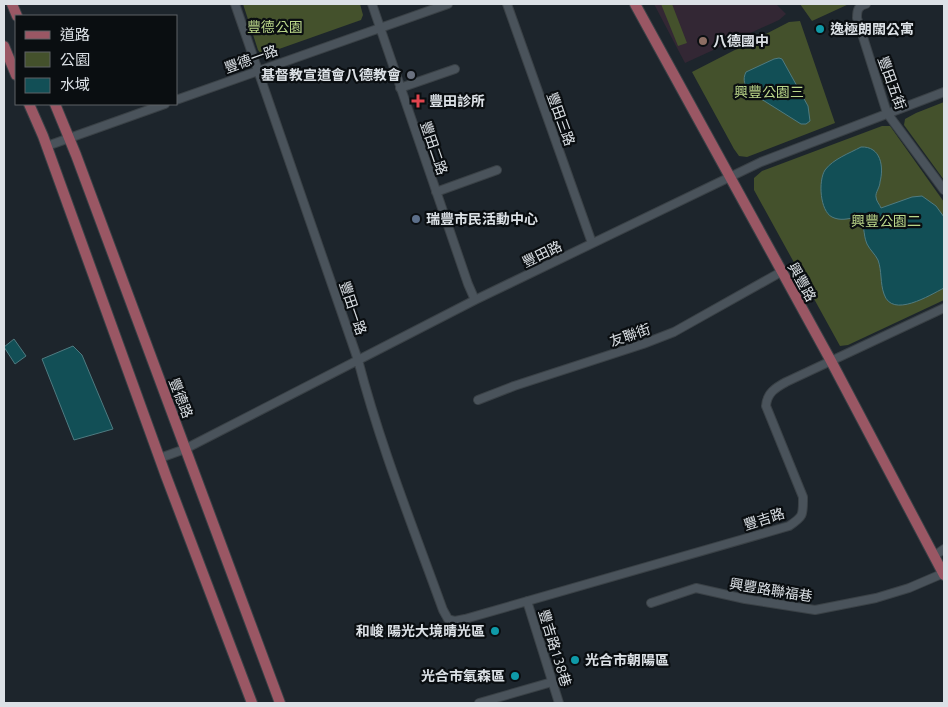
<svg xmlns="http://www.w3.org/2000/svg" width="948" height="707" viewBox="0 0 948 707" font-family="Ubuntu,'Noto Sans TC',sans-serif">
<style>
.education{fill:#332734}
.green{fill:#44512c}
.water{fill:#124f56;stroke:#4f7b81}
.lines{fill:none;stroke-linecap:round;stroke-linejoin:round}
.minor-casing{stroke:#3a4146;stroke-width:10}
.major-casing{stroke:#3a4146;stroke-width:12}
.minor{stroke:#4a535b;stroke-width:8}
.major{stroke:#9a5764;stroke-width:10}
.culture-dot{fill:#0f9aa8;stroke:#0a0e11;stroke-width:2}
.education-dot{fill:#8d6e63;stroke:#0a0e11;stroke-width:2}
.worship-dot{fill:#6b7280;stroke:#0a0e11;stroke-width:2}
.health-dot{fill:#e0444e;stroke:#0a0e11;stroke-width:2}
.service-dot{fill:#5c6f8a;stroke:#0a0e11;stroke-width:2}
.labels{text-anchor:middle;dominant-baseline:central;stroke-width:4.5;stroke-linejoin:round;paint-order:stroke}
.park-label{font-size:14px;fill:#bbd78a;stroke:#0a0e11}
.poi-label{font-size:14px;font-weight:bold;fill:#dce1e6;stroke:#0a0e11;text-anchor:start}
.street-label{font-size:14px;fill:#dce1e6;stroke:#0a0e11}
</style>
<rect width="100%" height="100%" fill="#1d252c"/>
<path class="education" d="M654 4H776L786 14 779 20 685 63Z"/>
<path class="green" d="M243 4H360L363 15 361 20 262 55 258 50Z
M661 4H672L687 43 678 46Z
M800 4H849L812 21Z
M800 21 835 123 747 157 739 156 734 149 692 72 789 22Z
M896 77 905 98 893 100 883 81Z
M944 102V180L904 125 905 119 916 113Z
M882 126H890L944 202V300L848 345 840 346 754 190V178L762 171Z"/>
<path class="water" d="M779 58 782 59 808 106 810 121 806 124H801L750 92C745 86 742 80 746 72L774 59Z
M861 147C881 146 884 167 880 182 880 187 875 193 876 197 876 201 880 205 881 208L912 197 922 196 936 206 944 217V288C930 295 892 319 884 294 880 283 882 271 878 260 875 254 870 250 867 244 862 232 867 227 856 217 848 219 840 221 832 217 820 211 818 181 825 170 833 159 850 153 861 147Z
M14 339 26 356 15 364 4 347Z
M73 346 82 355 113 429 74 440 42 359Z"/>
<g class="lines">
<g class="minor-casing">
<path id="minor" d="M235 4 358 360C380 445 413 527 443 610L448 619 455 621 465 619 789 526C804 516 803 515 803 497L766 406C767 393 775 388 786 382L944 308
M372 4 468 284 475 300
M507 4 592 243
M866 4C858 6 857 10 857 18L887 113 944 190
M400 88 455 69
M176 100 448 4
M47 146 165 104
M436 192 497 170
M478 400 514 386 643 344 674 332 781 272
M160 458 185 449 475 300 761 162 944 92
M934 556 944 549
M527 601 559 703
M651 603 696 588 745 599 815 610 876 598 909 588 944 573
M479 703 552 682"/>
</g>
<g class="major-casing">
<path id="major" d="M12 4 17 16
M635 4 831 361 944 575
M4 46 16 75
M29 104 43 136 166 476 252 703
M55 104 76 155 280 703"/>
</g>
<use href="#minor" class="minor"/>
<use href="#major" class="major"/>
</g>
<g class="culture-dot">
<circle cx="820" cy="29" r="5"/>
<circle cx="495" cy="631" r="5"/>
<circle cx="575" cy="660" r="5"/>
<circle cx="515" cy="676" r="5"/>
</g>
<circle class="education-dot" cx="703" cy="41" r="5"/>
<circle class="worship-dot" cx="411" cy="75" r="5"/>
<path class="health-dot" d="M415.5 93.5h5v5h5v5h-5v5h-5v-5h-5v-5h5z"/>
<circle class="service-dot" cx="416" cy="219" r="5"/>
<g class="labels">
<g class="park-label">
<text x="275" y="27">豐德公園</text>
<text x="769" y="92">興豐公園三</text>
<text x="886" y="221">興豐公園二</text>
</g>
<g class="poi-label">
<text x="830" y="29">逸極朗闊公寓</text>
<text x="713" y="41">八德國中</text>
<text x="401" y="75" text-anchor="end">基督教宣道會八德教會</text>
<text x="429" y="101">豐田診所</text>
<text x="426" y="219">瑞豐市民活動中心</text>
<text x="485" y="631" text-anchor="end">和峻 陽光大境晴光區</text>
<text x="585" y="660">光合市朝陽區</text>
<text x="505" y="676" text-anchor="end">光合市氧森區</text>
</g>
<g class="street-label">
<text transform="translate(251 59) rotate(-20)">豐德一路</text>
<text transform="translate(892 83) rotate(70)">豐田五街</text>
<text transform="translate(561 119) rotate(70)">豐田三路</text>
<text transform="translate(434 148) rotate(71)">豐田二路</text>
<text transform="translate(542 254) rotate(-26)">豐田路</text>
<text transform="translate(802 282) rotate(61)">興豐路</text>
<text transform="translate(353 308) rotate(71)">豐田一路</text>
<text transform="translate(630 335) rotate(-19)">友聯街</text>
<text transform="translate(181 398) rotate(69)">豐德路</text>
<text transform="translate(764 519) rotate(-18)">豐吉路</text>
<text transform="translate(771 590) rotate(9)">興豐路聯福巷</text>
<text transform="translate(555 648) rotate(73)">豐吉路138巷</text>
</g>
</g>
<rect width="948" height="707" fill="none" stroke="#dce1e6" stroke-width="10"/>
<rect x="15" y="15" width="162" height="90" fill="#0a0e11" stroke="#5e6266"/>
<rect x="25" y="31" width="25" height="8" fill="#9a5764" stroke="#5e6266"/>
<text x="60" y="40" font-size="15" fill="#dce1e6">道路</text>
<rect x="25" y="52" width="25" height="15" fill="#44512c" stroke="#5e6266"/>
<text x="60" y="65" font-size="15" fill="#dce1e6">公園</text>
<rect x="25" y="78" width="25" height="15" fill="#124f56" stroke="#5e6266"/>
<text x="60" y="90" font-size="15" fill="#dce1e6">水域</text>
</svg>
